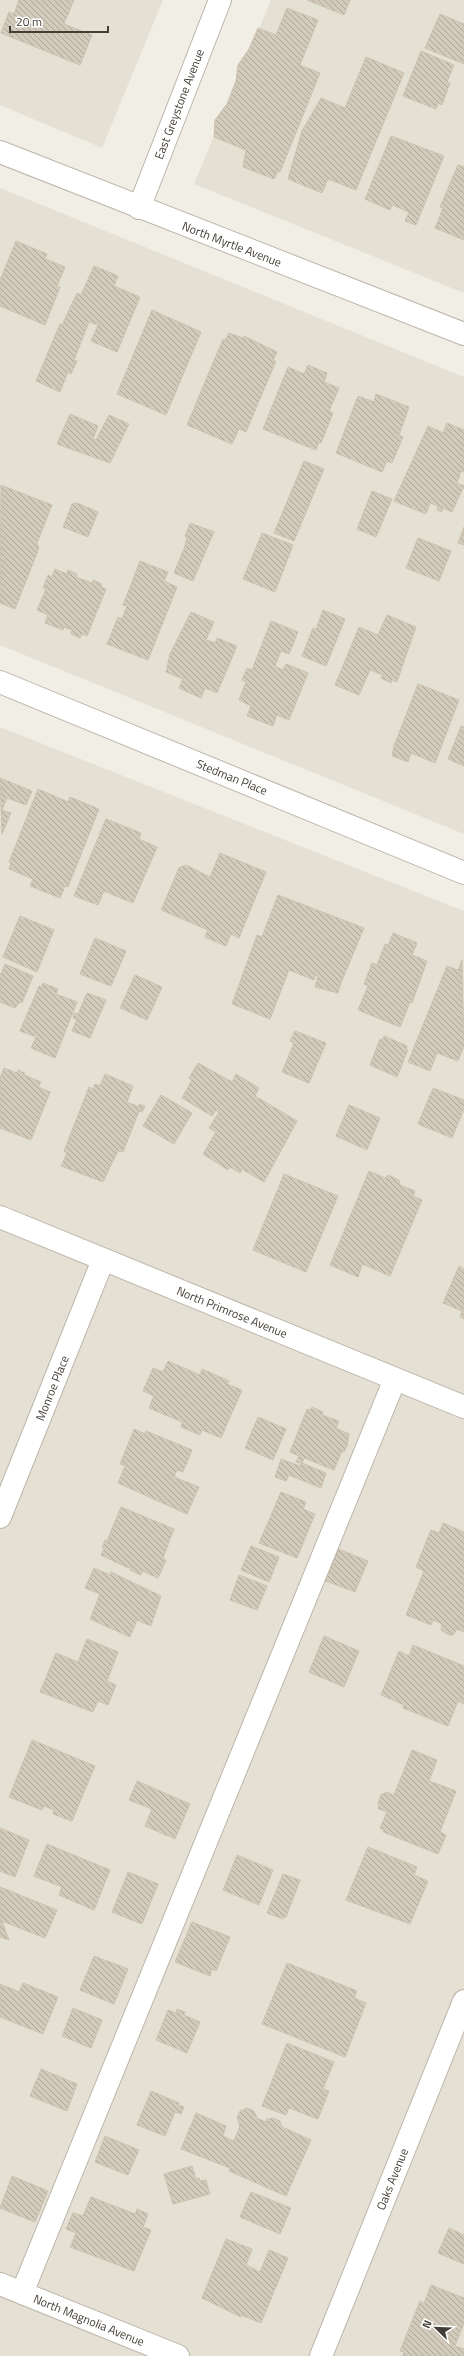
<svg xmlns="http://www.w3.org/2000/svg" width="464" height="2356" viewBox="0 0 464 2356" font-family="'Titillium Web',sans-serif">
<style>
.residential{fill:#e5e0d4}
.building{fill:url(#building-back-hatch);stroke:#ccc2af}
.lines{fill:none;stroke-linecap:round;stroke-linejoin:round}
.minor-casing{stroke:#bcb6a9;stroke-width:24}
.minor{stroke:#fff;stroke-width:22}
.labels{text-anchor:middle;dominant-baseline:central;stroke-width:3;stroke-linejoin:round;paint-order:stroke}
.street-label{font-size:12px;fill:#433e35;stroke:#fff}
</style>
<defs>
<pattern id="building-back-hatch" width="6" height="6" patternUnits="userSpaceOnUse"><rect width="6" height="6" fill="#d2cabb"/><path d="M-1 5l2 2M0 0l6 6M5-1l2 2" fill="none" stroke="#aca599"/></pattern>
</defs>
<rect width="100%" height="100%" fill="#f1eee5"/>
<path class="residential" d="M0 0H163L102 148 0 105Z
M271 0H464V293L194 184Z
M0 188 464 377V834L0 645Z
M0 727 464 911V2356H0Z"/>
<path class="building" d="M19 0H74L64 24 92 35 80 65 1 33 9 12 14 14Z
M307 0H350L344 15Z
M287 8 318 20 300 65 320 73 280 172 278 171 274 179 243 167 246 150 214 137 215 120 227 104 236 81 238 65 249 49 258 28 276 35Z
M440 14 464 24V64L425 48Z
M421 51 454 65 447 82 450 83 442 105 438 103 436 109 403 96Z
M366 57 404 73 356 190 328 179 322 193 288 179 302 131 321 98 345 108Z
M391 136 444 156 416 225 405 221 409 212 392 205 390 210 365 199Z
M458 165 464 167V240L435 228 443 208 440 207Z
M16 241 47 254 45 259 65 267 57 286 60 287 45 325 0 306V280Z
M94 266 118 276 114 286 140 297 117 352 91 341 98 325 89 322 74 360 77 361 71 374 68 372 60 392 36 381 60 324 62 325 77 293 81 295Z
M152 310 201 332 166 415 117 394Z
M229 333 243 338 244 336 277 352 273 360 276 361 246 432 239 429 232 444 187 425 223 339 225 340Z
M308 365 327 373 324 382 339 388 329 411 333 413 321 443 319 442 316 450 263 429 288 367 304 374Z
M376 394 409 407 399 435 403 437 392 463 387 461 382 472 336 453 358 396 374 402Z
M70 414 98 426 93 439 96 440 109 415 129 424 110 463 57 444Z
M447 423 464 430V472L461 471 457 483 464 486 452 512 443 508 442 512 437 510 438 506 430 503 426 514 394 501 428 426 443 433Z
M304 461 324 469 294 541 274 533Z
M1 485 52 505 37 543 39 548 15 609 0 603Z
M372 491 392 499 376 537 357 529Z
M77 503 98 512 88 537 63 527 72 504Z
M190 523 214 532 193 581 174 573 185 546 187 537 185 536Z
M464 527V545L458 543Z
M262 533 293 545 275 592 243 579Z
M418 538 451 551 439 581 406 568Z
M140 561 168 572 164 581 177 587 148 660 107 644 118 617 122 619 127 606 123 605Z
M55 569 67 574 68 570 77 574 76 577 92 583 93 580 102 584 101 587 106 589 87 636 82 634 80 638 71 634 72 630 64 627 63 630 45 623 48 615 37 610 46 589 43 588 48 575 52 577Z
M323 610 345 619 326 666 302 656 313 628 316 629Z
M191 612 214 622 206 640 215 643 217 638 237 646 217 693 205 688 201 698 179 688 183 679 166 672 170 654Z
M387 615 416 627 397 682 392 680 391 683 381 678 383 675 370 670 359 695 335 685 359 627 378 635Z
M271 621 298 632 289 654 281 651 275 666 283 670 286 664 308 673 289 720 277 715 273 726 247 716 251 706 239 700 246 682 242 680 247 668 252 670Z
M418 684 459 700 435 763 411 753 408 762 392 756 394 746Z
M461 726 464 727V766L448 759Z
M0 778 32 791 26 805 7 798 2 810 11 813 2 834Z
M38 789 68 802 70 797 99 809 68 887 65 886 60 898 30 886 33 879 9 869 11 863 9 862Z
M106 819 141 833 139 839 157 847 133 903 104 891 98 905 74 896Z
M220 853 266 872 239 938 231 934 226 946 205 937 208 930 161 910 179 868 186 865 210 877Z
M278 895 364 928 341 983 338 993 315 987 318 976 315 975 314 980 289 970 270 1019 232 1004 257 935 262 937Z
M20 916 54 930 37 972 3 957Z
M393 933 417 943 412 955 427 961 412 1003 410 1002 400 1027 358 1010 368 986 364 984 372 963 377 965 385 944 388 945Z
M95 938 126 951 111 986 80 974Z
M462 960 464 1046 458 1061 437 1053 430 1071 408 1062 447 966 458 970Z
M5 964 33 976 22 1003 20 1002 15 1008 0 1002V976Z
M135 975 162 987 147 1020 120 1008Z
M43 983 58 989 56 994 77 1002 55 1058 31 1048 36 1037 20 1031 39 986 41 987Z
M87 993 106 1000 90 1038 72 1031 77 1019 73 1018 74 1013 78 1014Z
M295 1031 326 1043 309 1083 282 1072 294 1043 290 1041Z
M384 1036 407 1046 406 1049 408 1050 397 1077 370 1065 380 1039 382 1040Z
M198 1063 232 1082 236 1074 259 1088 255 1096 297 1121 264 1182 242 1169 240 1173 230 1167 228 1170 203 1154 216 1132 209 1128 219 1112 216 1110 212 1116 182 1098 192 1080 189 1078Z
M4 1068 17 1073 18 1070 25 1073 24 1075 41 1082 38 1087 50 1092 31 1140 0 1128V1078Z
M105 1074 133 1086 127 1102 139 1107V1104L145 1106 142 1112 139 1111 123 1152 118 1151 103 1182 61 1166 67 1153 64 1151 89 1087 93 1089 95 1084 100 1086Z
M433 1088 464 1100V1109L452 1138 418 1124Z
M161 1095 192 1113 174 1144 143 1126Z
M349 1105 380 1118 367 1150 336 1136Z
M369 1171 385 1178 388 1175 399 1180 400 1185 415 1191 413 1196 422 1200 390 1276 362 1264 358 1277 330 1265Z
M284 1174 338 1196 306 1272 253 1250Z
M459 1266 464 1269V1319L460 1317 462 1311 443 1303Z
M168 1361 200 1375 202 1369 229 1381 227 1384 242 1390 221 1438 202 1430 200 1435 181 1427 182 1422 149 1408 154 1396 143 1391 153 1368 163 1372Z
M312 1407 323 1412 322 1415 339 1421 336 1428 349 1434 347 1446 344 1452 342 1451 334 1470 304 1458 302 1463 326 1473 321 1488 289 1475 286 1481 275 1477 281 1459 300 1466 301 1463 296 1462 299 1456 290 1452 307 1409 310 1410Z
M258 1417 286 1429 273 1460 245 1448Z
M134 1429 145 1434 146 1431 192 1450 183 1472 177 1470 174 1477 199 1487 187 1514 118 1483 125 1466 120 1464Z
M281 1492 306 1502 303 1509 315 1514 297 1558 259 1543Z
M121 1507 174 1529 163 1558 166 1560 158 1578 142 1571 141 1575 130 1570 132 1567 128 1568 101 1555 104 1548H102L105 1540 107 1541Z
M443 1523 464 1532V1632L457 1629 453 1635H449L441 1630 442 1624 433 1620 431 1625 406 1615 424 1571 416 1567 431 1530 439 1533Z
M251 1546 279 1557 269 1582 241 1570Z
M336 1548 368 1561 355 1592 323 1580Z
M94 1568 110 1575 111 1572 161 1596 151 1626 137 1620 130 1637 90 1619 100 1594 85 1588Z
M239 1575 267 1586 257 1610 230 1600Z
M324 1636 359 1651 344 1687 309 1672Z
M87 1639 118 1652 107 1681 116 1685 108 1705 98 1701 93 1712 40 1692 56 1653 78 1662Z
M413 1645 464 1666V1704L458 1701 448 1726 403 1708 404 1705 381 1695 399 1651 409 1656Z
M32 1740 95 1766 72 1821 53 1814 54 1810 44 1806 42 1810 9 1797Z
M412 1750 437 1760 429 1781 456 1791 440 1832 446 1835 438 1854 383 1832 384 1830 380 1828 387 1812 379 1809 378 1803 381 1795 386 1792 394 1795Z
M137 1781 190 1804 175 1839 145 1826 152 1809 129 1800Z
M0 1828 29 1840 15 1877 0 1871Z
M47 1844 110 1870 94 1910 59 1895 62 1887 34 1876Z
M368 1847 417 1867 414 1875 428 1881 410 1924 346 1900Z
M237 1855 273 1870 259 1905 223 1890Z
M128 1872 158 1884 142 1924 112 1912Z
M283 1874 300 1880 286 1917H284L283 1919 267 1913Z
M0 1887 57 1910 45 1938 2 1921 9 1940 0 1937Z
M192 1922 230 1937 216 1971 212 1969 210 1976 175 1962Z
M94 1956 128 1969 114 2004 80 1990Z
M287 1963 357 1991 354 1998 366 2003 345 2057 262 2024Z
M23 1983 58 1997 43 2034 0 2017V1984L19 1992Z
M73 2008 102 2020 91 2048 62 2036Z
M177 2009 185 2012 184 2015 200 2022 187 2053 156 2040 168 2010 176 2013Z
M287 2043 334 2062 323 2089 329 2091 318 2119 289 2108 286 2115 262 2106Z
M41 2069 77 2084 67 2111 30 2096Z
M151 2091 179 2103 178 2105 184 2107 181 2114 175 2112 165 2136 137 2125Z
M247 2108 254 2111 257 2118 266 2122 267 2119 274 2118 280 2121 282 2127 311 2140 286 2196 229 2171 230 2168 181 2149 196 2113 226 2126 223 2136 234 2141 240 2126 237 2118 240 2111Z
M105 2136 139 2150 128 2175 95 2162Z
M192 2166 196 2179 199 2178 200 2181 206 2180 210 2194 173 2204 164 2174Z
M12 2176 48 2191 35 2222 0 2208Z
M251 2192 291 2208 280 2234 240 2217Z
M91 2197 135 2214 137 2209 148 2214 143 2227 151 2230 134 2271 70 2247 76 2233 66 2229 73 2213 83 2216Z
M449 2228 464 2235V2264L438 2253Z
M226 2239 252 2249 246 2265 260 2272 269 2250 288 2258 261 2323 241 2315V2317L202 2298Z
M431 2285 464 2298V2323L455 2346 464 2349V2356H403L404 2352 400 2351 420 2301 424 2303Z"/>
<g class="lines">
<g class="minor-casing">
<path id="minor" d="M0 152 464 334
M139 208 220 0
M0 682 464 873
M0 1217 464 1407
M0 1517 103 1260
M0 2284 178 2356
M22 2293 395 1379
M321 2356 464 2001"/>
</g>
<use href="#minor" class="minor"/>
</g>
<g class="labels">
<g class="street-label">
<text transform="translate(179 104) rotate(-69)">East Greystone Avenue</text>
<text transform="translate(232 244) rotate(21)">North Myrtle Avenue</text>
<text transform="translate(232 777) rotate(22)">Stedman Place</text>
<text transform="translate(232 1312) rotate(22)">North Primrose Avenue</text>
<text transform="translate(52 1388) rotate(-68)">Monroe Place</text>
<text transform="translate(392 2179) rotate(-68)">Oaks Avenue</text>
<text transform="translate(89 2320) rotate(22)">North Magnolia Avenue</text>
</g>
</g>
<g transform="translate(436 2328) rotate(293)" stroke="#ffffff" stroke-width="3" paint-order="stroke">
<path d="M0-3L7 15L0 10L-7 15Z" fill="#433e35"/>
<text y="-6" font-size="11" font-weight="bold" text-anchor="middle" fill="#433e35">N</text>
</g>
<path d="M10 26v6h98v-6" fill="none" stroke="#433e35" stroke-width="2"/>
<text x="16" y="26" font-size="12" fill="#433e35" stroke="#ffffff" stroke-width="3" paint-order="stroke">20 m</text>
</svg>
